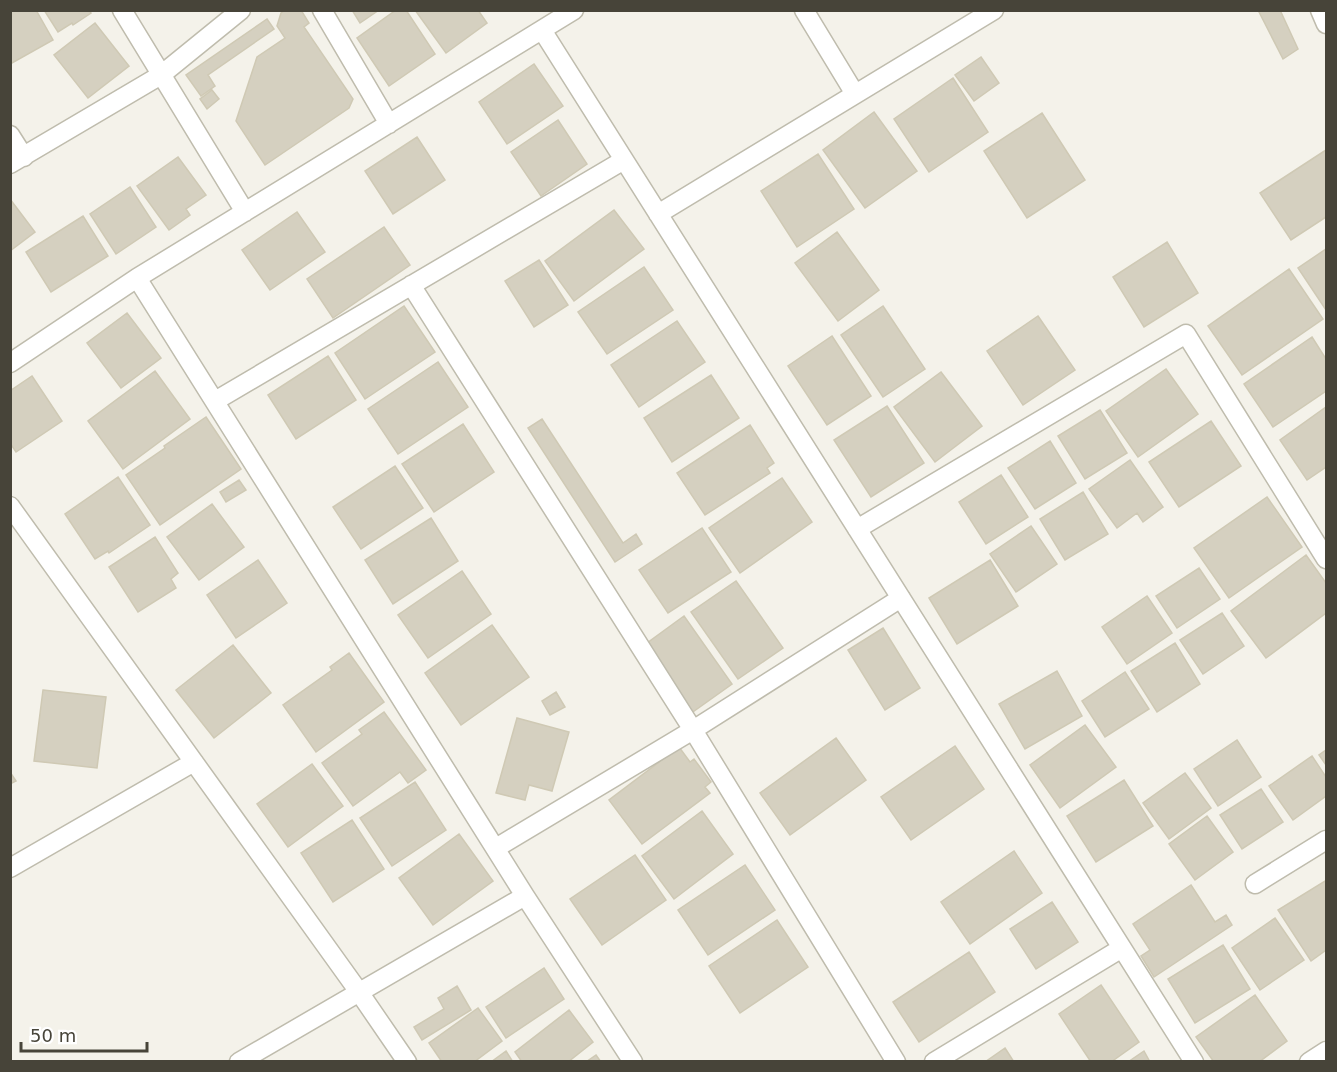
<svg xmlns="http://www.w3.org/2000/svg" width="1337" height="1072" viewBox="0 0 1337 1072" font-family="'DejaVu Sans',sans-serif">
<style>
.building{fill:#d5d0c0;stroke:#cfc9b4;stroke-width:1.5}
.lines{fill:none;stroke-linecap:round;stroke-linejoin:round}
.street-casing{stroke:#bfbcad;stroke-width:21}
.street{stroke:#fff;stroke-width:18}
</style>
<rect width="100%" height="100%" fill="#f4f2ea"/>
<path class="building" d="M14 10H36L53 40 12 63 10 60V12Z
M44 10H89L91 13 73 25 72 23 58 32Z
M285 10H301L309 23 304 27 353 99 349 108 265 165 236 121 257 57 285 38 277 26 281 13Z
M352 10H379L360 23Z
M396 10H406L435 54 389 86 357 38Z
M415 10H478L487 23 446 53Z
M1258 10H1280L1298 49 1283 59Z
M267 19 274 29 208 75 215 86 201 96 186 75Z
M95 23 129 66 88 98 54 55Z
M981 57 999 83 974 101 955 75Z
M534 64 563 106 507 144 479 102Z
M953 78 988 132 929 172 894 119Z
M212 90 219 99 207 109 200 99Z
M874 112 917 171 865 208 823 150Z
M1042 113 1085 180 1027 218 984 151Z
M558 120 587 164 541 196 511 152Z
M417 137 445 180 393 214 365 171Z
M1326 150V217L1291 240 1260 193Z
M818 154 854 209 797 247 761 191Z
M178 157 206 195 186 209 190 215 169 230 137 186Z
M130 187 156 227 116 254 90 214Z
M10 199 35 232 10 251Z
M614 210 644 249 574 301 545 261Z
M297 212 325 252 270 290 242 250Z
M83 216 108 256 51 292 26 252Z
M384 227 410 265 333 318 307 279Z
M837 232 879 290 838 321 795 263Z
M1167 242 1198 293 1144 327 1113 277Z
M1326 249V310L1298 268Z
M539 260 568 305 534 327 505 281Z
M644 267 673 310 607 354 578 312Z
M1289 269 1323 319 1242 375 1208 326Z
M404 306 435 352 365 399 335 353Z
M883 306 925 369 883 397 841 335Z
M127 313 161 358 121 388 87 343Z
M1038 316 1075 370 1023 405 987 351Z
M677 321 705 362 639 407 611 365Z
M832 336 871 396 827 425 788 366Z
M1312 337 1326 359V391L1273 427 1244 384Z
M328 356 356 400 296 439 268 395Z
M438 362 468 407 398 454 368 409Z
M1166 369 1198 414 1138 457 1106 411Z
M155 371 190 419 123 469 88 421Z
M941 372 982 426 935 462 894 407Z
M711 375 739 418 672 462 644 418Z
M32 376 62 421 16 452 10 443V391Z
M887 406 924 463 871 497 834 440Z
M1326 407V467L1307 480 1280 440Z
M1100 410 1127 453 1085 479 1058 436Z
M206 417 241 469 160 525 126 475 165 448 164 446Z
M542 419 623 543 636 534 642 544 615 562 528 428Z
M1211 421 1241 466 1179 507 1149 462Z
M463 424 494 472 434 512 402 464Z
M750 425 774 463 767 468 770 473 705 515 677 473Z
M1050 441 1076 483 1035 509 1008 468Z
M1130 460 1163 507 1143 522 1137 513 1117 528 1089 489Z
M395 466 423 508 361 549 333 507Z
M1001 475 1028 517 986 544 959 502Z
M118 477 150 525 109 553 108 551 95 559 65 514Z
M782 478 812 522 740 573 709 528Z
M239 480 246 490 226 502 220 492Z
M1083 492 1108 534 1065 560 1040 519Z
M1267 497 1302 547 1229 598 1194 548Z
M212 504 244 547 199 580 167 537Z
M431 518 458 561 393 604 365 560Z
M1031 526 1057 564 1016 592 990 554Z
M702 528 731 572 668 613 639 570Z
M155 537 178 573 171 579 176 588 138 612 109 567Z
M1306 555 1326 583V613L1266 658 1231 611Z
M258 560 287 603 236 638 207 595Z
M990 560 1018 606 957 644 929 598Z
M1199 568 1220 599 1177 628 1156 596Z
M462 571 491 614 428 658 398 615Z
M736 581 783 648 738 679 691 612Z
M1147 596 1172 633 1127 664 1102 627Z
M1222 613 1244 646 1203 674 1180 640Z
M684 616 732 684 690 714 643 646Z
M492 625 529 677 461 725 425 673Z
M883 628 920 688 885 710 848 650Z
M1175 643 1200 684 1157 712 1131 671Z
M233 645 271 693 214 738 176 690Z
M349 653 384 702 316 752 283 705 332 670 330 667Z
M1057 671 1082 716 1025 749 999 704Z
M1125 672 1149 709 1105 737 1082 701Z
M43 690 106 697 97 768 34 761Z
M556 692 565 707 550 715 542 701Z
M384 712 426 770 408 783 400 772 353 806 322 763 362 734 359 730Z
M517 718 569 732 552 791 529 785 525 800 496 793Z
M1085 725 1116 767 1060 808 1030 765Z
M836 738 866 780 790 835 760 793Z
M1237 740 1261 777 1218 806 1194 769Z
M955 746 984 789 911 840 881 797Z
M679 747 690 762 694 759 711 782 705 787 710 793 642 844 609 800Z
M1326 750V765L1319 755Z
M1312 756 1326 777V796L1293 820 1269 786Z
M312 764 343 806 288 847 257 804Z
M10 772 16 781 10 784Z
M1185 773 1211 808 1169 839 1143 803Z
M1124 780 1153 826 1096 862 1067 816Z
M415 782 446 830 392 866 360 818Z
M1261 789 1283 822 1242 849 1220 815Z
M702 811 733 854 674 899 642 856Z
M1207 816 1233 852 1195 880 1169 844Z
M352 820 384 869 333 902 301 853Z
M459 834 493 881 433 925 399 878Z
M1014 851 1042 893 970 944 941 902Z
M635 855 666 900 602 945 570 899Z
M745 865 775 910 708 955 678 910Z
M1325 881 1326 883V950L1311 961 1278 910Z
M1191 885 1215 922 1226 915 1232 925 1154 977 1141 956 1150 950 1133 924Z
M1052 902 1078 942 1036 969 1010 929Z
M1275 918 1304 960 1260 990 1232 948Z
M777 920 808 967 740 1013 709 966Z
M1223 945 1250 989 1195 1023 1168 979Z
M969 952 995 992 919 1042 893 1002Z
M544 968 564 999 506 1038 486 1007Z
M1101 985 1139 1042 1111 1062H1091L1059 1014Z
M457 986 471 1010 422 1040 414 1027 444 1009 438 998Z
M1255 995 1287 1041 1259 1062H1214L1196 1037Z
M478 1008 502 1041 474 1062H442L429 1043Z
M569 1010 593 1042 568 1062H522L515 1052Z
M1005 1048 1014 1062H985Z
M506 1051 513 1062H491Z
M1144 1051 1150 1062H1128Z
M596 1055 601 1062H586Z"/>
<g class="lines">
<g class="street-casing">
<path id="street" d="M122 10 245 212
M322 10 389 124
M804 10 855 94
M1320 10 1326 24
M542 30 1194 1062
M10 135 24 157
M10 164 161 75 241 10
M658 214 994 10
M137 278 525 896 633 1062
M411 285 693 730 896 1062
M10 363 137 278 574 10
M215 401 624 160
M10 506 359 992 407 1062
M857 529 1186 334 1326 559
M496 848 693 730 901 598
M10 868 194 762
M1255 884 1326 840
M239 1062 525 896
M934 1062 1122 948
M1309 1062 1326 1051"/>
</g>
<use href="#street" class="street"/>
</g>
<rect width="1337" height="1072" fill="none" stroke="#474439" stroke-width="24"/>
<path d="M21 1042v9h126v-9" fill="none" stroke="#474439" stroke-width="3"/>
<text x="30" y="1042" font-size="18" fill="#474439" stroke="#ffffff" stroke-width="4.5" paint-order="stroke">50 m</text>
</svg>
